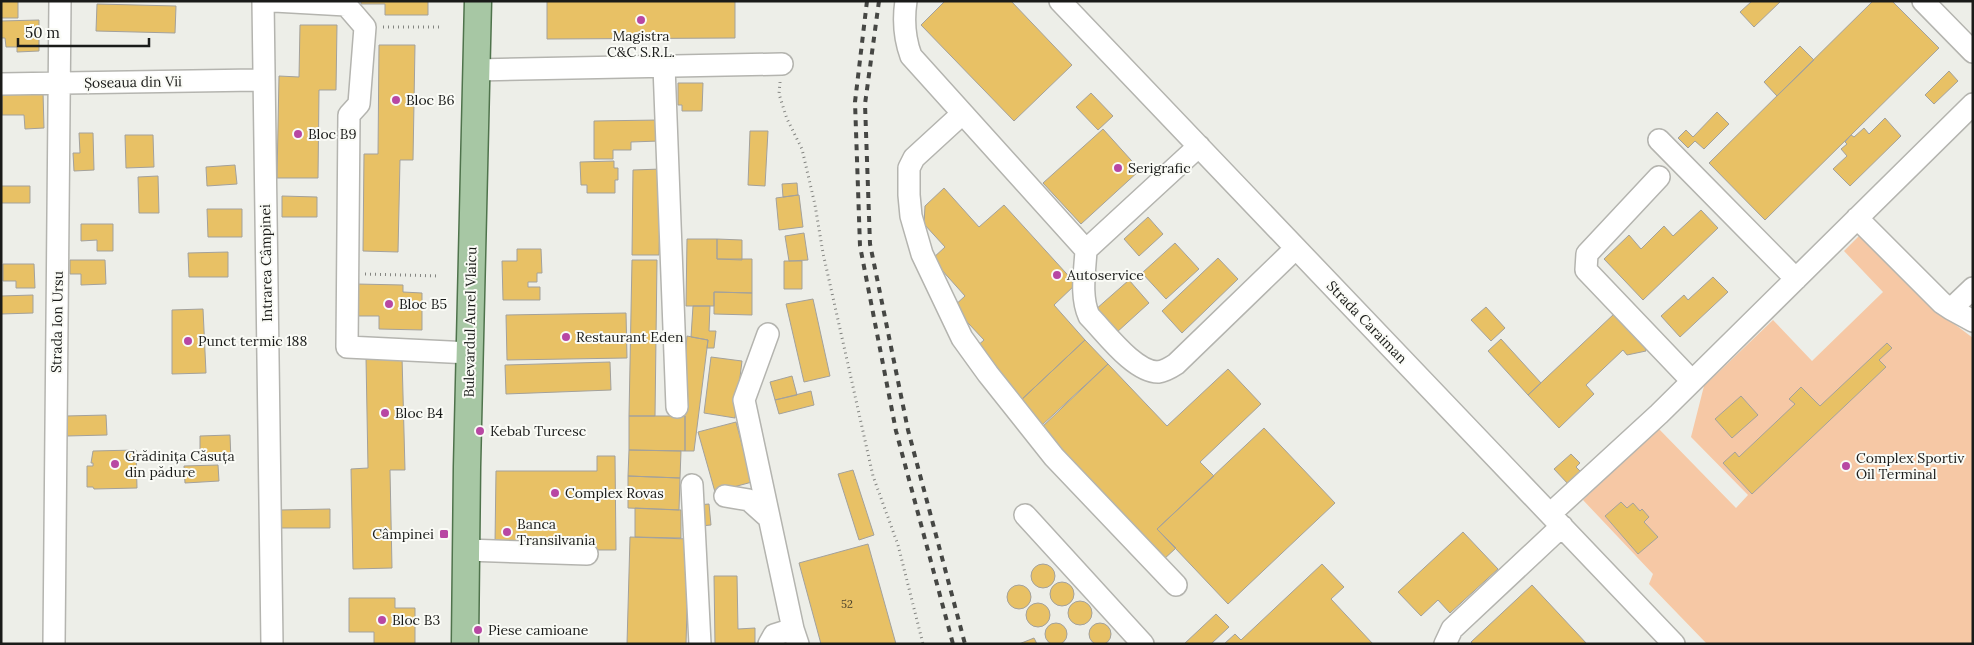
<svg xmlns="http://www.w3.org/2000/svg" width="1974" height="645" viewBox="0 0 1974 645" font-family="Lora,serif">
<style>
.green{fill:#f6c8a5}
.building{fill:#e8c165;stroke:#a3a19c}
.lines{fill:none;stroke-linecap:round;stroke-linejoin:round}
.minor-casing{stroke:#b4b4af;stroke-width:24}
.major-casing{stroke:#4f734c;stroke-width:29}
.path{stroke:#838480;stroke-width:3;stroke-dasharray:1 4;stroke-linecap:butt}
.minor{stroke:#fff;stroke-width:21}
.major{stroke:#a7c7a4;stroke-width:26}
.rail{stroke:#464744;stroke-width:4;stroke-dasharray:6 6;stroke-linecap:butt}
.poi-dot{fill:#b847a3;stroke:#fafbf6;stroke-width:2}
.labels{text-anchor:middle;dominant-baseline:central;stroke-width:4;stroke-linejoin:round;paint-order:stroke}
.number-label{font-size:11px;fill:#4e442c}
.poi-label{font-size:14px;fill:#1a1b19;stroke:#fafbf6;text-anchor:start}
.street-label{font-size:14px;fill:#1a1b19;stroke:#fafbf6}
</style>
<rect width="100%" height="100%" fill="#edeee8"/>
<path class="green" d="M1864 231 1949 320 1973 338V644H1707L1649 584 1653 574 1583 500 1658 428 1736 508 1748 495 1691 437 1704 386 1773 320 1812 361 1883 292 1844 251Z"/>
<path class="building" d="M1 1H18V18H1Z
M361 1H428V15H385V4H361Z
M547 1H735V38L547 39Z
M945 1H1011L1072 65 1014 121 921 25Z
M1752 1H1781L1754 27 1740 12Z
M1873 1H1892L1939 48 1765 220 1709 163Z
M97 4 176 6 175 33 96 31Z
M39 20V51L17 52V47H6L5 38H1V21Z
M300 25H337L336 90H319L318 178H277L279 76 299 77Z
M379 45H415L413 160H400L398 252 363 251 364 154H378Z
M1800 46 1814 60 1777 96 1764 82Z
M1949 71 1958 81 1934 104 1925 95Z
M678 83H703L702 111H682V105H678Z
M43 92 44 128 25 129 24 115H2V93Z
M1091 93 1113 116 1098 130 1076 107Z
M1717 112 1729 124 1704 149 1695 141 1688 148 1678 138 1686 130 1693 137Z
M1885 118 1901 136 1850 186 1833 169 1847 156 1841 149 1847 144 1845 142 1851 135 1854 137 1864 128 1869 134Z
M658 120 659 141 631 142V150H613V159H594V121Z
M1103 129 1140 170 1081 224 1043 183Z
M750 131H768L765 186 748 185Z
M79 133H93L94 170 74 171 73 153H80Z
M125 135H153L154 167 126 168Z
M614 161V168H618V180H615V193H587V185H581L580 162Z
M235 165 237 184 207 186 206 167Z
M661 169 659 255H632L633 170Z
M158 176 159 213H139L138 177Z
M797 183 798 195 783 197 782 184Z
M1 186H30V203H1Z
M944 188 979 227 1004 205 1076 284 1054 305 1085 340 1019 402 976 347 984 340 953 307 965 296 932 259 945 247 924 224 925 206Z
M799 195 803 227 779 230 776 198Z
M282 196 317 197V217H282Z
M207 209H242V237H208Z
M1701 210 1718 228 1643 300 1604 259 1629 235 1641 249 1664 226 1673 236Z
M1148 217 1163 234 1139 256 1124 239Z
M81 224H113V251H97V240L81 241Z
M804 233 808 260 789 261 785 236Z
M687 239H717V259H752V293L714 292V306H686Z
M717 239 742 240V260L717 259Z
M1175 243 1199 269 1166 299 1142 273Z
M517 249H541L542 273H537V282H528V287H540V300H503L502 261H517Z
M228 252V277H189L188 253Z
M1218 258 1238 279 1182 333 1162 311Z
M70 260H105L106 284 81 285V274H70Z
M632 260H657L655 416H629Z
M784 261H802V289H784Z
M3 264H34L35 288H16V281H3Z
M1713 277 1728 292 1680 337 1661 316 1684 295 1688 300Z
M1129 280 1149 303 1116 333 1095 310Z
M357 284 403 285V292L422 293V330L379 329V316H357Z
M714 292 752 293V315L714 314Z
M33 295V313L1 314V296Z
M813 299 830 376 804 382 786 304Z
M693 306H710L709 331H716L714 348H707L708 340 691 337Z
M1486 307 1505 328 1491 341 1471 320Z
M203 309 206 373 172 374V310Z
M626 313 627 358 507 360 506 315Z
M1615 313 1642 335 1646 351 1627 355 1623 350 1586 385 1594 394 1559 428 1528 395Z
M687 336 708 340 694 451H685V416H680Z
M1501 339 1541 383 1528 395 1488 351Z
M1085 340 1108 364 1041 426 1019 402Z
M1887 343 1892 348 1879 360 1886 367 1752 494 1723 463 1735 452 1739 457 1795 404 1789 399 1801 387 1820 406Z
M402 357 405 470H390L392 568 353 569 351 469 368 468 366 358Z
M711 357 742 361 735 418 704 413Z
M610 362 611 390 506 394 505 365Z
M1108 364 1167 426 1228 369 1261 404 1200 462 1214 476 1157 529 1176 548 1163 560 1040 429Z
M792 376 797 395 775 400 770 382Z
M811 391 814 405 779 414 775 400Z
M1741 396 1758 415 1732 438 1715 419Z
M106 415 107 435 67 436 66 416Z
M629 416H685V451L629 450Z
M736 422 752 482 715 492 698 432Z
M1264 428 1335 503 1228 604 1157 529Z
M230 435 231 461 200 462V436Z
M136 450 137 488 94 489 93 487H87V466H93V463H91L93 451Z
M629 450 681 451 680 478 628 476Z
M1571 454 1580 463 1576 467 1581 472 1569 485 1554 469Z
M597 456H615L616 550H593V538H577L573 544 495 543 496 471H597Z
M218 465 219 481 185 483 184 466Z
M853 470 874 535 859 540 838 474Z
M628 476 680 478 679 510 628 508Z
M1621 502 1627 508 1633 503 1640 511 1642 509 1649 517 1644 522 1658 537 1638 554 1605 516Z
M709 504 711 525 700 526 697 505Z
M635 508 681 510V538L635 537Z
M330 509V528H280V510Z
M1463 532 1498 569 1450 613 1438 600 1421 616 1398 592Z
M630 537 689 539 686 644H627Z
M868 544 896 644H821L799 563Z
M1322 564 1344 587 1331 599 1373 644H1224L1235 634 1241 640Z
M1031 576a12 12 0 1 1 24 0a12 12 0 1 1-24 0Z
M714 576H737L738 629 755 628V644H715Z
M1050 594a12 12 0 1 1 24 0a12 12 0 1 1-24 0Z
M1532 585 1587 644H1473L1471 642Z
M1007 597a12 12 0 1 1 24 0a12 12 0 1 1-24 0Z
M349 598H395V608H415V644H374V632H349Z
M1068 613a12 12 0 1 1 24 0a12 12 0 1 1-24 0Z
M1026 615a12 12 0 1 1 24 0a12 12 0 1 1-24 0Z
M1216 614 1229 627 1211 644H1184Z
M1089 634a11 11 0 1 1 22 0a11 11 0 1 1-22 0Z
M1045 634a11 11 0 1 1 22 0a11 11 0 1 1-22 0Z
M1034 638 1037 644H1019Z"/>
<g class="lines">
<g class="minor-casing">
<path id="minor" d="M263 1 272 644
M274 1 346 5 365 27 359 104 349 115 347 347 470 353
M906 1C903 21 904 37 911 56L1086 250 1199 146
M1060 1 1674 644
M1923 1 1973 52
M664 66 677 407
M476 70 782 64
M1 84 264 80
M962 114 914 158 909 168V195L911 216 922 254 962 338 988 374 1054 457 1176 585
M1659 140 1796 279
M1659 177 1587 254 1586 270 1692 381
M1857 218 1942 303 1951 309
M1086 250C1085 271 1080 296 1089 316 1105 332 1134 372 1158 372 1165 371 1170 368 1176 364L1296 248
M1973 288 1951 309 1973 321
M768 334 744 400 793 629
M692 485 700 644
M725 496 749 500 769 518
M1550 514 1659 414 1973 104
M1025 515 1143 644
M466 550 587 554
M54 644 60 1
M769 644 774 635 793 629 798 644
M1445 644 1452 629 1562 526"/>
</g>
<g class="major-casing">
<path id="major" d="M465 644 467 467 478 1"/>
</g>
<path class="path" d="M383 27H442
M780 82 779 94 787 119 802 149 815 205 823 253 873 476 898 545 923 644
M365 274 440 276"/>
<use href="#minor" class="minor"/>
<use href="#major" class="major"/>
<path class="rail" d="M867 1 855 102 860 246 896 431 953 644
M879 1 865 104 870 244 908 430 965 644"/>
</g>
<g class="poi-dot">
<circle cx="641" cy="20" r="5"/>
<circle cx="396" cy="100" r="5"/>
<circle cx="298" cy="134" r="5"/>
<circle cx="1118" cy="168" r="5"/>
<circle cx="1057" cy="275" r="5"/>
<circle cx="389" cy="304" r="5"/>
<circle cx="566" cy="337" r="5"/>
<circle cx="188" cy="341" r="5"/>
<circle cx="385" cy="413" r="5"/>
<circle cx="480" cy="431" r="5"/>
<circle cx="115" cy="464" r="5"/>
<circle cx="1846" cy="466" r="5"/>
<circle cx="555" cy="493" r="5"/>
<circle cx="507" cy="532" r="5"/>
<rect x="439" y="529" width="10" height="10" rx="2.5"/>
<circle cx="382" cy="620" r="5"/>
<circle cx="478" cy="630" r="5"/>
</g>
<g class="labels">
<g class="number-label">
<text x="847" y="604">52</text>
</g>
<g class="poi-label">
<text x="641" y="36" text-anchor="middle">Magistra<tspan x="641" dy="16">C&amp;C S.R.L.</tspan></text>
<text x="406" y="100">Bloc B6</text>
<text x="308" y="134">Bloc B9</text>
<text x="1128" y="168">Serigrafic</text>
<text x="1067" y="275">Autoservice</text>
<text x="399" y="304">Bloc B5</text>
<text x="576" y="337">Restaurant Eden</text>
<text x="198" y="341">Punct termic 188</text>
<text x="395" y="413">Bloc B4</text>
<text x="490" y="431">Kebab Turcesc</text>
<text x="125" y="456">Grădinița Căsuța<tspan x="125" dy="16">din pădure</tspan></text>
<text x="1856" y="458">Complex Sportiv<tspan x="1856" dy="16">Oil Terminal</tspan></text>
<text x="565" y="493">Complex Rovas</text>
<text x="517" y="524">Banca<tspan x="517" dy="16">Transilvania</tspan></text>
<text x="434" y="534" text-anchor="end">Câmpinei</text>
<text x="392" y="620">Bloc B3</text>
<text x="488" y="630">Piese camioane</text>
</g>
<g class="street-label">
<text transform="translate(133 82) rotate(-1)">Șoseaua din Vii</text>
<text transform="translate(266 263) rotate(-91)">Intrarea Câmpinei</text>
<text transform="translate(57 322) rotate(-89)">Strada Ion Ursu</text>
<text transform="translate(470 322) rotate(-89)">Bulevardul Aurel Vlaicu</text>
<text transform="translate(1367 322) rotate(46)">Strada Caraiman</text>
</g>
</g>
<rect width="1974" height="645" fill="none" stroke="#1a1b19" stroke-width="5"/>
<path d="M18 38v8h131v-8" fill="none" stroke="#1a1b19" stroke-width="2.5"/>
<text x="25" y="38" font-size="15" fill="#1a1b19" stroke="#fafbf6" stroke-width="4" paint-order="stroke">50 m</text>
</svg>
